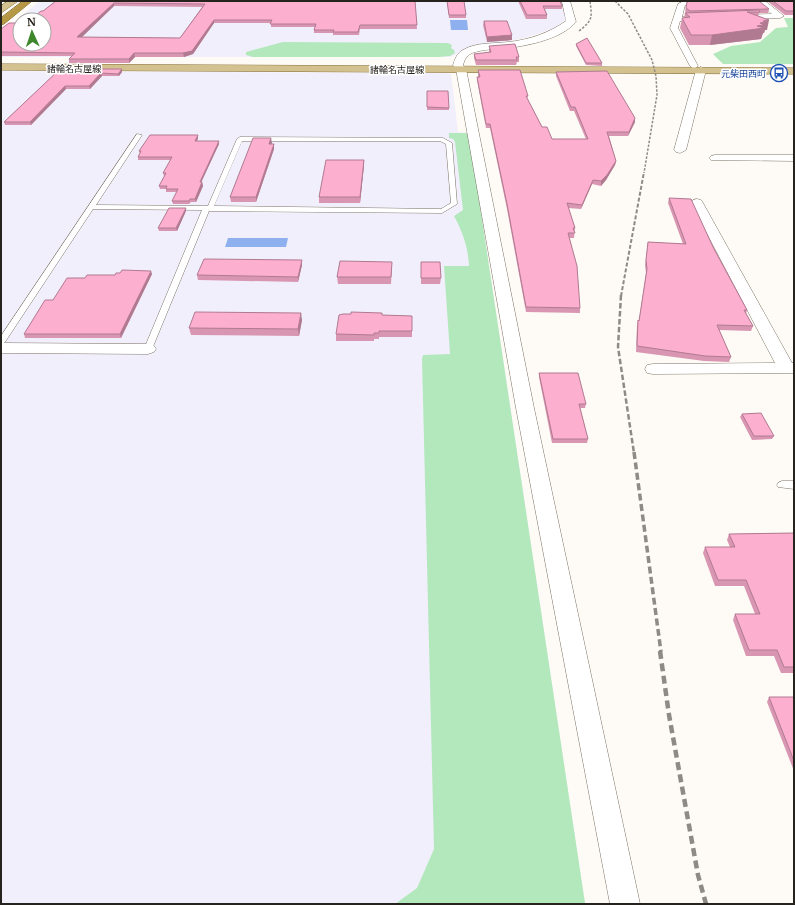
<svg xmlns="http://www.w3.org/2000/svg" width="795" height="905" viewBox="0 0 795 905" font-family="Merriweather,'Noto Sans JP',serif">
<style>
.industrial{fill:#f2effc;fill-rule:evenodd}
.green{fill:#b3e8bd}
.water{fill:#8fb0ee}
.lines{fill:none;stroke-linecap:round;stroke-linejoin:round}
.lane-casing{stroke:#7c7366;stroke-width:1}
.street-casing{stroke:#7c7366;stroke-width:1}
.secondary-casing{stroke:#7c7366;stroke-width:1}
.primary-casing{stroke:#836e36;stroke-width:1}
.highway-casing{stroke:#836e36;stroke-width:1}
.lane{fill:#fff;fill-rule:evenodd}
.street{fill:#fff;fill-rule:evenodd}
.secondary{fill:#fff;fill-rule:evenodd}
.primary{fill:#d3c18f;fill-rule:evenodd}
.highway{fill:#b59744;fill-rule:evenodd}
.rail-far4{stroke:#8e8a85;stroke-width:1.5;stroke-dasharray:2.5 1.5;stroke-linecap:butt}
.rail-far3{stroke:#8e8a85;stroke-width:2;stroke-dasharray:4 2;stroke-linecap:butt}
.rail-far2{stroke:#8e8a85;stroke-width:2.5;stroke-dasharray:5.5 2.5;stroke-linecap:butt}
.rail-far1{stroke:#8e8a85;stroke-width:3.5;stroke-dasharray:7 3.5;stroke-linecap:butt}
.rail{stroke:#8e8a85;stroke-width:4.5;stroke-dasharray:8 4.5;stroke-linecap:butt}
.wall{fill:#d996b2;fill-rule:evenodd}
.shaded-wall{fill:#b07a91}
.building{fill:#fcafcf;stroke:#b07a91;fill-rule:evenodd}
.labels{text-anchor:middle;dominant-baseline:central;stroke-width:3;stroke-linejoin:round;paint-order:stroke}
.far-street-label{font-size:9px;fill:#26221d;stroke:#fff}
.far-transit-label{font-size:9px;fill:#164399;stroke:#fff;text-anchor:end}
</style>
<rect width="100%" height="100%" fill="#fefaf5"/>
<path class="industrial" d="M40 1H559L566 17 564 21 553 29 525 38 466 49 451 57H1V32ZM20 20H44V44H20Z
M1 71 445 73 451 74 458 132 469 133 585 904H1Z"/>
<path class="green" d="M784 18H794V64H723L713 54 731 46 760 42 776 28 788 27Z
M283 42 448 43 452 45 451 48 454 50 455 53 450 56 439 57H253L246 55V52Z
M449 133H469L585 903 584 904H395L417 888 434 849 422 359 423 355 450 354 444 266H469C468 247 463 233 454 216L463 210 455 142 453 139 449 138Z"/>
<path class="water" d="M450 20H467L468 30H451Z
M228 238H288L286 247H225Z"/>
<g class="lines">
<g class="lane-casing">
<path id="lane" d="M137 134 142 135 96 205 208 206 237 139 240 137 443 138 452 143 457 204 442 213 209 211 152 349 148 352 144 349 202 210 93 209 5 342 1 345V336ZM242 141H440L446 144 451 203 441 209 214 206Z
M782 481H794V489L778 487 777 485 778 483Z"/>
</g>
<g class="street-casing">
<path id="street" d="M684 1H695L685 5 682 17 708 16 712 18 708 20 680 21 678 28 698 66 694 69 690 66 670 28 678 4Z
M756 1H765L784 16 780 18 734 19 730 17 734 15 772 14Z
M461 66 466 69 534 408 640 904H610L516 408 456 69Z
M701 67 706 70 686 150 680 153 676 152 674 150 696 70Z
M715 155H794V161L711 160 709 158 711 156Z
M697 199 701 200 703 203 792 363H794V373L653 374 647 373 645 369 647 365 653 364 775 363 691 203 693 200Z
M1 343 148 344 154 346 156 349 154 352 148 354 1 353Z"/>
</g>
<g class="secondary-casing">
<path id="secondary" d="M562 1H570L576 22C561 39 530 45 509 48 496 49 484 49 472 53 466 56 465 59 463 65L466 69 465 71H457L453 65C455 59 457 53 463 50 476 42 494 44 508 42 529 40 549 33 566 21Z"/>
</g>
<g class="primary-casing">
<path id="primary" d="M8 1H18L1 13V6Z
M1 64 794 68V74L1 70Z"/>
</g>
<g class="highway-casing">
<path id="highway" d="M23 1H32L4 24 1 25V18Z"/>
</g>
<use href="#lane" class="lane"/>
<use href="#street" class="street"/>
<use href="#secondary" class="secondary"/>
<use href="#primary" class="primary"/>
<use href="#highway" class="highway"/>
<path class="rail-far4" d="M615 1 628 14 652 60 656 76 657 95 644 173
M579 31C593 20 592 18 590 1"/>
<path class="rail-far3" d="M621 296 644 172"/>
<path class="rail-far2" d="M621 295 618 347 634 453"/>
<path class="rail-far1" d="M634 452 661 652"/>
<path class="rail" d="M660 651 669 715 698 875 706 904"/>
</g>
<path class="wall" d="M56 1H415L417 29H360L359 35H333V33H314V30L315 27H271V23H214L193 54 184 57H135L129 63H69V59L72 56H1V29L20 44 43 11ZM114 6 202 7 180 38 81 37Z
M447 1H464L466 15V18H449Z
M518 1H560L562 6V9H545L547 15V19H526Z
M767 1H794V15H785Z
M687 2 769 9 768 13H759L758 16 767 30H765L764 33H763L761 39 710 45H689L680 28 682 18H684L685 13 686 12 685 11Z
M484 21 512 40 487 42 483 25Z
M576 44 602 63V66L586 65 576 46Z
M489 46 519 57V62H517L516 65H476L474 58V54L489 53Z
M60 69H122V72L119 76H102L90 89H66L31 125H5L4 122Z
M478 70 528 96 527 98 542 127 552 139H586L574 111H570L556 76V72L635 118V122L628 136H609L616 161 615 165 606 180 601 186 592 184 581 209 568 208 575 228 574 238H569L580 308V313L526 312 507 209 490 128H486L477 80V77H478Z
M427 91 449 108V110H427Z
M198 135V138L197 141 219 144 201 182H202L203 186 196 202H191L189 204H173L172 201 177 192H166V189H160L159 186 165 176H164L163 173 171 160H138V157L140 154 139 151Z
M271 138V144H274V149L256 202H231L230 197Z
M364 160V165L360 203H319V197Z
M669 198 713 247 747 310 746 314 753 326 751 331 719 330 731 357 729 362 704 361 636 352 637 325 638 320 639 321 646 273 645 265 648 242 683 244 668 203Z
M186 211 177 231H159L158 228Z
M421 262 441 278 440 284H421Z
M302 265 298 282 198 280 197 275Z
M392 268 391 284H338L337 277Z
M152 274 121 338H25L24 334 53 300 85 278 115 275Z
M382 315 412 316V337H379V339H374V341H336V334Z
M302 320 299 336 191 335 189 328Z
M539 373 586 404 585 408H580L588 439 587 443H552L539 377Z
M742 414 774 436 772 439 752 440 740 417Z
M794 533V673H781L774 656H746L733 620 735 614H755L744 586H715L703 553 705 547H730L727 540 729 534Z
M769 697H794V771L767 702Z"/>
<path class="shaded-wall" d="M114 3V6L78 41 77 37Z
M214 20V23L193 54 184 57 183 53Z
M769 20 767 30H765L764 33H763L761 39 710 45 712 35 757 26 763 21Z
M512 35V40L487 42V37Z
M134 53 135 57 129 63V59Z
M122 69V72L119 76 118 74Z
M101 73 102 76 90 89 89 86Z
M65 86 66 89 31 125 30 122Z
M635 118V122L628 136 629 132Z
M198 135V138L196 144 195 141Z
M271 138 272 143 270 149 269 144Z
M219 141V144L200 185V182Z
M274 144V149L256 202V197Z
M364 160V165L360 203V197Z
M616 161 615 165 606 180 601 186V181Z
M593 180 592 184 581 209 582 205Z
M202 182 203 186 196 202 195 199Z
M186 208V211L177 231 176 228Z
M302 260V265L298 282V277Z
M151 271 152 274 121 338 120 334Z
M301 313 302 320 299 336 298 329Z"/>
<path class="building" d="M56 1H415L417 25H360L358 32H333L334 30H314L316 24H270L272 20H214L192 51 183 53H134L129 59H69L75 53 1 52V29L9 23H20V44H44V20H30L41 11H43ZM114 3 205 4 180 38 77 37Z
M447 1H464L466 15H449Z
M520 1H560L562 6H543L547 15H527Z
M690 1H759L769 9 690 11 686 8 687 2Z
M773 1H794V11H786Z
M759 10 760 12H747L769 20 763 21 767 22 760 23 764 25 757 26 764 28 712 35H691L682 18 690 17 685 13Z
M484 21H507L512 35 487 37Z
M587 38 602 63H586L576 44Z
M515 44 519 57H516L517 60H476L474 54 491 52 489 46Z
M60 69H122L118 74 101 73 89 86H65L30 122H4Z
M478 70H520L528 96H526L542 127H547L552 139H588L575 107H571L556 72 607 71 635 118 629 132H607L616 161 607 175 601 181 593 180 582 205 567 203 575 228H573L575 233H568L577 266 580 308 526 307 507 204 490 124H486L477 77H480Z
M427 91H448L449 108 427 107Z
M150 135H198L195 141H219L200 182H202L195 199H190L189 201H172L178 189H166L167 186H159L166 173H163L172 157H138L141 151H139Z
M253 138H271L269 144H274L256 197H230Z
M326 160H364L360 197H319Z
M669 198 691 199 713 247 747 310H744L753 326 717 325 731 357 705 356 637 346 638 320 639 321 647 269 646 260 648 242 686 244Z
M169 208H186L176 228H158Z
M204 259 302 260 298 277 197 275Z
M340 261 392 262 391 277H337Z
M421 262H440L441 278H421Z
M122 270 151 271 120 334H24L45 300H53L67 278H85L87 275H115L116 273H120Z
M195 312 301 313 298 329 189 328Z
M351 312 382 313V315L412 316V331H379V333H374V335L336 334 339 315 343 314H351Z
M539 373H578L586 404H579L588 439H553Z
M761 413 774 436H754L742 414Z
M794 533V667H784L777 650H749L735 614H760L746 580H718L705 547H735L729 534Z
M769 697H794V761Z"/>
<defs>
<g id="bus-ring" transform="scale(0.9)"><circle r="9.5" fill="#fff" stroke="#1a4fb4" stroke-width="1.5"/><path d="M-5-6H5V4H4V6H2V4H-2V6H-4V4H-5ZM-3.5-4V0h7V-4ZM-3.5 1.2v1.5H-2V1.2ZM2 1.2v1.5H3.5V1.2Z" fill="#1a4fb4"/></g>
</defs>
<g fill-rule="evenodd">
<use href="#bus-ring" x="779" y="73"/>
</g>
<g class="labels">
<g class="far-street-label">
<text x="74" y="68">諸輪名古屋線</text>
<text x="397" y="69">諸輪名古屋線</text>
</g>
<g class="far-transit-label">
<text x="766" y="73">元柴田西町</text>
</g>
</g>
<rect width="795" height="905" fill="none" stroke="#26221d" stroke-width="4"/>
<g transform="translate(32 32) rotate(357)"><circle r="19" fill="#ffffff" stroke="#a8a7a5"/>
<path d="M0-3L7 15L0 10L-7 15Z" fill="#3d862c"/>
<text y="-6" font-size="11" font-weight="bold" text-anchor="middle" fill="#26221d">N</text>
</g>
</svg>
